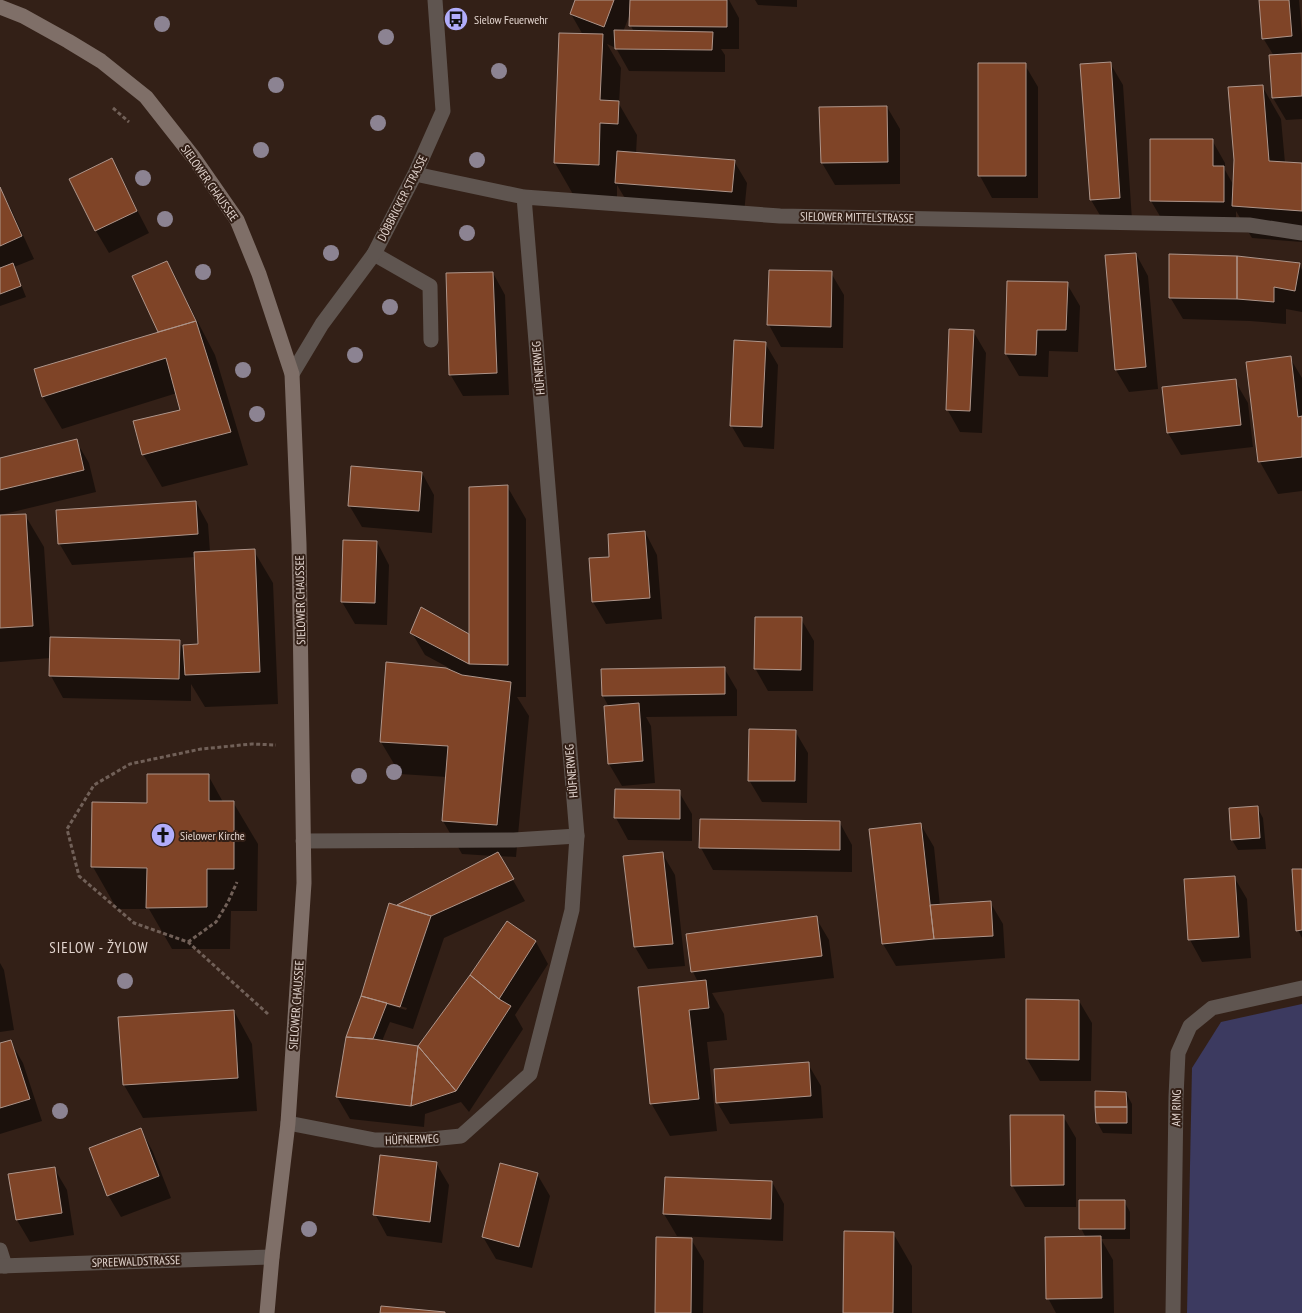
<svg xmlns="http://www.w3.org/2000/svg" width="1302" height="1313" viewBox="0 0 1302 1313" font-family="'PT Sans Narrow',sans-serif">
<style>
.green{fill:#3c3a60}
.shadow{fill:#0007;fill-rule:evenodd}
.building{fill:#7f4427;stroke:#ae958a}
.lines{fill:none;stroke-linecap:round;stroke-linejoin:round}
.path{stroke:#716058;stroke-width:3;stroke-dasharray:4 2.5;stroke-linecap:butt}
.lane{stroke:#5f5550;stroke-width:15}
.street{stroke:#5f5550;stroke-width:15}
.secondary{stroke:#7f6f68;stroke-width:15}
.tree{fill:#8c8392}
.labels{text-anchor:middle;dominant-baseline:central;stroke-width:4;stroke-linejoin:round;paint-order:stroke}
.poi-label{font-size:12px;fill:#e3d5cf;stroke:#332017;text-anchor:start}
.street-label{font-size:12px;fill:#e3d5cf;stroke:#332017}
.quarter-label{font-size:15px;letter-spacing:1px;fill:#e3d5cf;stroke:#332017}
</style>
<rect width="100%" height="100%" fill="#332017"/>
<path class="green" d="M1302 1004V1313H1187L1192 1068 1221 1022Z"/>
<path class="shadow" d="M576 0H729L739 18V49H721L725 55V72L629 71 616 48 607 44 621 68 619 104 637 135 636 154 734 161 747 183 744 213 629 205 617 185V198L574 196 555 163 583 35 571 14ZM631 11V26L634 32H623Z
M755 0H797V7L758 5Z
M1260 0H1299L1302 34V119L1286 120 1273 98 1270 57 1274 56 1263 38Z
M1110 63 1123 85 1132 220 1104 222 1091 200 1082 65Z
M1025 65 1038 87V198H992L980 176Z
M1262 86 1281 119 1285 163 1302 165V242L1252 238 1236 211V224L1164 223 1151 201 1152 140H1212L1225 163V170L1234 186Z
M887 107 900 129V184L835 185 822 163Z
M111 160 149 233 109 253 96 231 71 179Z
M0 189 11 209 34 259 14 267 26 297 0 306V269H2L0 266Z
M1136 254 1148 276 1158 389 1129 392 1116 370 1106 256Z
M167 263 215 355 248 465 162 487 143 454 182 411 177 393 62 429 43 397 160 333 134 277Z
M1299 264 1302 270V312L1286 309V324L1250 321 1183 319 1170 297Z
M493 273 505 295 509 395 463 396 450 374Z
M831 273 844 295 843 348 781 347 769 325Z
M1067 284 1080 306 1078 352 1049 351 1048 377 1019 376 1006 354Z
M973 331 986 353 982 433 960 432 947 409Z
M765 343 778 365 774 449 744 447 731 425Z
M1290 358 1302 378V491L1278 494 1260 462Z
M1235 381 1248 403 1253 447 1181 455 1168 433 1163 388Z
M76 441 89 463 96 492 0 515V459Z
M422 473 434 495 432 533 362 527 349 505Z
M507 486 526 519V697H517L529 716 516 857 499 856 525 901 444 938 413 1029 390 1022 382 1041 419 1047 507 922 536 942 548 964 515 1015 523 1029 469 1112 461 1102 425 1114 424 1127 350 1119 337 1097 397 907 494 856 462 854 443 821 447 777 400 774 381 742 387 664 451 669 425 655 412 633 470 636ZM386 1002 407 1008 406 1010 386 1004Z
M196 502 208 524 210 552 254 551 273 583 278 704 205 707 191 684V701L63 698 51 676V658L0 662V517L25 515 44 547 50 639 179 642 185 651 199 645 195 557 72 565 59 543Z
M645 532 657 555 662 619 606 624 593 602 611 558Z
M377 542 389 565 387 625 355 624 342 602Z
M801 619 814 641 813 691H768L755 668Z
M724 668 737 690V716L646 717 651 726 655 783 622 786 609 764V707L603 696Z
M795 731 808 753 807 803 762 802 749 780Z
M208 775 223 802H233L258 844 257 911H231L230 949H172L149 909H117L93 867 148 804Z
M679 792 692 814V841L628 840 616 818Z
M1257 807 1263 818 1266 849 1238 850 1232 840Z
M840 823 852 845V872L713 870 701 848Z
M921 825 934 847 940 906 990 902 1003 924 1005 958 896 966 883 944 871 830Z
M662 853 675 875 685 966 648 969 635 947 624 857Z
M1302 870V938L1298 930Z
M1234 877 1247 899 1251 958 1202 962 1190 940Z
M816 918 829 940 834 978 712 993 724 1014 727 1040 707 1042 717 1131 670 1136 651 1103 698 982 693 972 687 935Z
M0 963 4 970 14 1030 0 1032Z
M1027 1000 1079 1001 1092 1023 1091 1081H1040L1027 1059Z
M234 1011 252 1044 257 1111 143 1118 124 1085 119 1018Z
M10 1041 23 1063 42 1121 0 1134V1045Z
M808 1064 821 1086 823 1118 730 1124 717 1102Z
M1126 1093 1132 1104V1134L1103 1133 1097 1122Z
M1063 1116 1076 1138V1207H1025L1012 1185Z
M141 1130 153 1152 171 1198 121 1217 108 1195Z
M436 1163 449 1185 442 1243 387 1236 375 1214Z
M54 1168 67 1190 74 1235 30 1242 17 1220Z
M537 1174 550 1196 532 1268 496 1259 483 1237Z
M772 1182 784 1204 783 1241 677 1236 664 1214Z
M1124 1201 1130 1212V1239H1101L1113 1260 1114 1313H1056L1048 1298 1086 1238 1081 1228Z
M893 1233 912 1266V1313H844Z
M691 1239 704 1261 703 1313H656Z"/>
<path class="building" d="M575 0H614L604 27 570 14Z
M630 0H727V27L629 26Z
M1259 0H1289L1292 36 1262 39Z
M614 30 713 32 712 50 615 49Z
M559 33 603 34 600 100 619 101 618 124 600 123 599 165 554 163Z
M1302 53V96L1272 98 1269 55Z
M1111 62 1120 198 1090 200 1080 64Z
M978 63H1026V176H978Z
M1263 85 1269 161 1302 163V211L1232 206 1234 160 1228 87Z
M887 106 888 162 821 163 819 107Z
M1150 139H1213V166H1224V202L1150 201Z
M617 151 735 160 732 192 615 183Z
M112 158 137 211 95 231 69 179Z
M0 187 22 236 0 246Z
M1136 253 1146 367 1115 370 1105 255Z
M1169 254 1237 256V299L1169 298Z
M1237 256 1300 263 1295 291 1274 287V302L1237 299Z
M167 261 196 321 158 332 132 276Z
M13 263 21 286 0 294V268Z
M769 270 832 271 831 327 767 325Z
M493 272 497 373 449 375 446 273Z
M1007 281 1068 282 1066 330H1037L1036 355 1005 354Z
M196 321 231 432 142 455 133 421 180 410 166 358 42 397 34 369Z
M949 329 974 330 970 411 946 410Z
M734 340 766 342 762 427 730 426Z
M1291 356 1298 417 1302 416V457L1258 462 1246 362Z
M1236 379 1241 425 1167 433 1162 387Z
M77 439 84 470 0 490V458Z
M351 466 422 472 419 511 348 506Z
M508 485V665L469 664V487Z
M196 501 198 534 58 544 56 510Z
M26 514 33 626 0 628V515Z
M645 531 650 598 592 602 589 558 609 557 608 534Z
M343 540 377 541 375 603 341 602Z
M255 549 260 672 185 675 183 645 198 644 194 552Z
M421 607 469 634V664L410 633Z
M755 617H802L801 670 754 669Z
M50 637 180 640 179 679 49 676Z
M386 662 446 668 462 675 511 682 497 825 442 821 448 746 380 742Z
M725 667V694L602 696 601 669Z
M639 703 643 761 608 764 604 706Z
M749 729 796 730 795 781H748Z
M147 774H209V801H234V869H207V907L146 908 147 868 91 867 92 802 147 803Z
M615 789 680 790V819L614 818Z
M1258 806 1260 838 1231 840 1229 808Z
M700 819 840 821V850L699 848Z
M921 823 934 939 882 944 869 829Z
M498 852 514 879 431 916 397 905Z
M663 852 673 944 634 947 623 856Z
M1292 869H1302V930L1296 931Z
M1235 876 1239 937 1188 940 1184 879Z
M991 901 993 936 934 939 930 905Z
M389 903 431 916 400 1007 361 996Z
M817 916 822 956 691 972 686 934Z
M507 921 536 941 499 999 470 975Z
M470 975 499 999 511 1006 456 1091 418 1046Z
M706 980 709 1008 689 1010 699 1099 650 1104 638 987Z
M361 996 387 1003 373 1039 346 1037Z
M1026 999 1079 1000V1060L1026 1059Z
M234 1010 238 1078 123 1085 118 1017Z
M346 1037 373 1039 418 1046 411 1106 336 1097Z
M11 1040 30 1099 0 1108V1043Z
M418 1046 456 1091 411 1106Z
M809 1062 811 1096 716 1103 714 1069Z
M1095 1091 1126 1092 1127 1107H1095Z
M1095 1107H1127V1123H1096Z
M1010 1115H1064V1185L1011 1186Z
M141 1128 159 1176 107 1196 89 1148Z
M380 1155 437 1162 430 1222 373 1215Z
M500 1163 538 1173 519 1247 482 1237Z
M55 1167 62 1213 16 1220 8 1174Z
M665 1177 772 1181 771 1219 663 1214Z
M1079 1200H1125V1229H1079Z
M844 1231 894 1232 893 1313H843Z
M1101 1236 1102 1298 1046 1299 1045 1237Z
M656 1237 692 1238 691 1313H655Z
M381 1306 445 1312V1313H380Z"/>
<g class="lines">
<path class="path" d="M113 108 129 122
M188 942 216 922 228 902 237 882
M268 1014 188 942 134 923 79 876 67 829 94 785 130 764 201 749 252 744 276 745"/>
<path class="lane" d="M374 254 430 286 431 340
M303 841 514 840 577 836
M0 1250 5 1266"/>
<path class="street" d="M415 174 524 197 780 216 1249 225 1302 233
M292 374 322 324 374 254 415 174 443 111 435 0
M288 1123 375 1140H421L461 1136 530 1074 572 910 577 836 524 197
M0 1266 272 1257
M1173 1313 1176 1097 1178 1053 1190 1026 1212 1008 1302 988"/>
<path class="secondary" d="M0 7 23 16 68 41 101 61 146 97 194 158 237 220 259 274 292 374 299 544 304 883 288 1123 272 1257 267 1313"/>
</g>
<g class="tree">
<circle cx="162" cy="24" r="8"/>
<circle cx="386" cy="37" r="8"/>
<circle cx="499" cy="71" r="8"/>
<circle cx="276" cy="85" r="8"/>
<circle cx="378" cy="123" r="8"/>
<circle cx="261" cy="150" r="8"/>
<circle cx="477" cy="160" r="8"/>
<circle cx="143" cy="178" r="8"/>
<circle cx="165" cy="219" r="8"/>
<circle cx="467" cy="233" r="8"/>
<circle cx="331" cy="253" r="8"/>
<circle cx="203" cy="272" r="8"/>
<circle cx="390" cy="307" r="8"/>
<circle cx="355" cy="355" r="8"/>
<circle cx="243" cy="370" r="8"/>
<circle cx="257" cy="414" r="8"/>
<circle cx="394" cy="772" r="8"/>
<circle cx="359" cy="776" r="8"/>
<circle cx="125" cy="981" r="8"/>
<circle cx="60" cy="1111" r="8"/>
<circle cx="309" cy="1229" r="8"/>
</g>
<defs>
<g id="bus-disc" transform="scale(1.25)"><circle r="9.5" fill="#b1adfa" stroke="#332017"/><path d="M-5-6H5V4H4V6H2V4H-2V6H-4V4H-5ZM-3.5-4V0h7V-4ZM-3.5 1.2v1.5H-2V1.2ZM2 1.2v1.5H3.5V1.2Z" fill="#111"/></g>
<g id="church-disc" transform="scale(1.25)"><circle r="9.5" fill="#b1adfa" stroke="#332017"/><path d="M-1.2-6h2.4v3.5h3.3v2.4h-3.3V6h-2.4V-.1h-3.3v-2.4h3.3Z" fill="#111"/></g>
</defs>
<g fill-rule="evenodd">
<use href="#bus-disc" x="456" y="19"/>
<use href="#church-disc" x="163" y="835"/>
</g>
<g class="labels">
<g class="poi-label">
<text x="474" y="19">Sielow Feuerwehr</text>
<text x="180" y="835">Sielower Kirche</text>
</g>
<g class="street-label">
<text transform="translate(210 183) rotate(55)">SIELOWER CHAUSSEE</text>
<text transform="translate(402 198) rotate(-63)">DÖBBRICKER STRASSE</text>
<text transform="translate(857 217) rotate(1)">SIELOWER MITTELSTRASSE</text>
<text transform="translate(538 368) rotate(-95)">HÜFNERWEG</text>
<text transform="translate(300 600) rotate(-91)">SIELOWER CHAUSSEE</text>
<text transform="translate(571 771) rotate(-95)">HÜFNERWEG</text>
<text transform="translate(296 1005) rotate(-86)">SIELOWER CHAUSSEE</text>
<text transform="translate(1176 1108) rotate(-89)">AM RING</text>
<text transform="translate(412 1139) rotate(-2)">HÜFNERWEG</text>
<text transform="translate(136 1261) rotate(-2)">SPREEWALDSTRASSE</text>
</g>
<g class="quarter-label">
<text x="99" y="947">SIELOW - ŽYLOW</text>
</g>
</g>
</svg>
